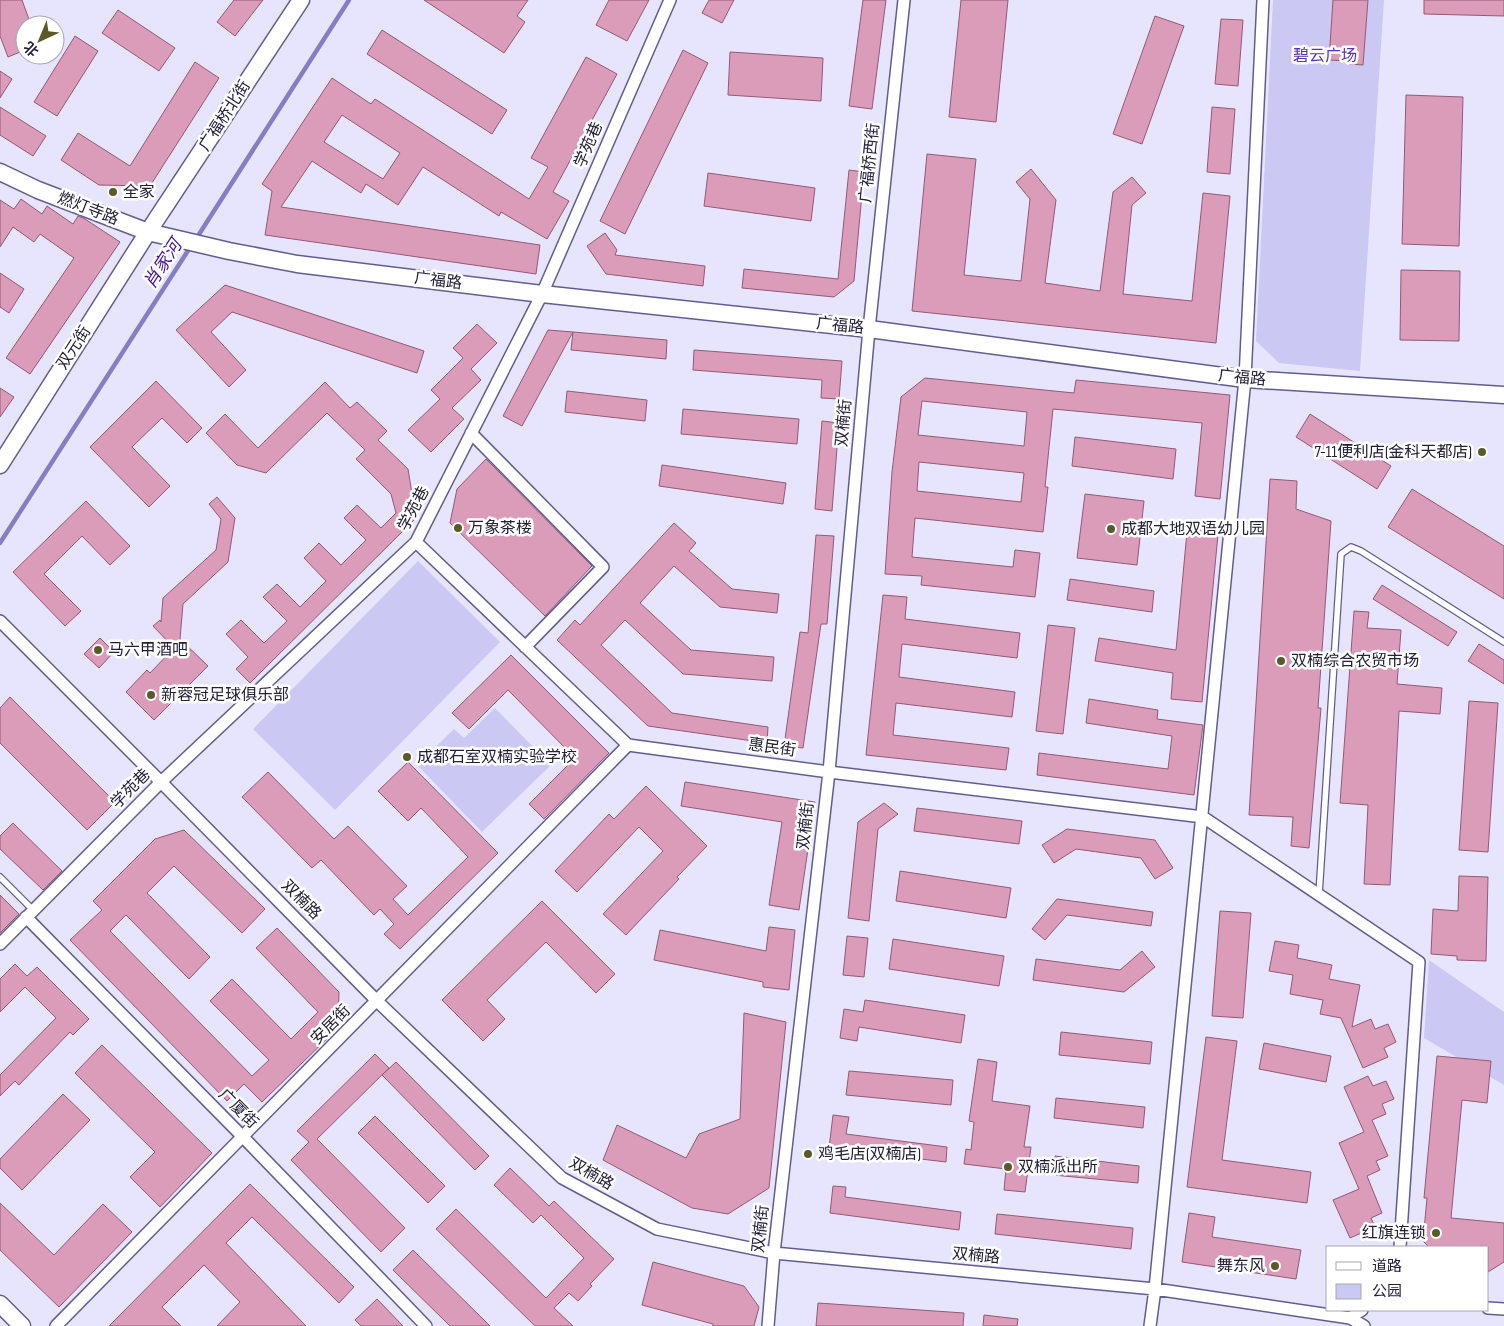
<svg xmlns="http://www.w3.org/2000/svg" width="1504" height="1326" viewBox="0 0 1504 1326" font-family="'Sofia Sans Condensed','Noto Sans SC',sans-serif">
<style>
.green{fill:#ccc8f4}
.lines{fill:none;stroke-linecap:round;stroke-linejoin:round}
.stream{stroke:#877dc3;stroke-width:4.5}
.building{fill:#db9cba;stroke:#925975;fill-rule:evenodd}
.lane-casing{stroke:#635c91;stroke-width:8}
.street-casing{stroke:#635c91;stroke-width:14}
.secondary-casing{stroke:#635c91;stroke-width:19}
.lane{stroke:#fff;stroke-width:5.5}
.street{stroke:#fff;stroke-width:11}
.secondary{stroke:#fff;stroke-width:16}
.poi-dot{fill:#595a27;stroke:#fff;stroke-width:2}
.labels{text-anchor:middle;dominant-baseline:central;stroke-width:5;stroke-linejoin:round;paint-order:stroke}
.park-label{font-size:16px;fill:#5834b3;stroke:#fff}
.street-label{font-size:16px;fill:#232037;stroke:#fff}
.poi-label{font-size:16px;fill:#232037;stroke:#fff;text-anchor:start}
.water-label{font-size:18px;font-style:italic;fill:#431396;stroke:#fff}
</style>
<rect width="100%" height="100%" fill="#e7e5fe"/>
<path class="green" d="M1273 0H1384L1360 371 1279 363 1256 341Z
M418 561 500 642 335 810 253 729Z
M495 708 551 765 482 832 417 765 454 729 464 738Z
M1429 960 1504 1012V1085L1424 1038Z"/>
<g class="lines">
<path class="stream" d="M196 239 349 0
M0 543 191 246"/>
</g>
<path class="building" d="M0 0H22L31 25H25V50L8 57 0 36Z
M234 0H263L235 36 217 22Z
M424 0H528L517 16 525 22 504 53Z
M609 0H649L627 41 596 25Z
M709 0H734L722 23 702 13Z
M863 0H886L872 109 849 106Z
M961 0H1008L996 122 949 117Z
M1333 0H1368L1363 65 1350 64V61L1329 60Z
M1424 0H1504V16L1424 14Z
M118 10 175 48 159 71 102 33Z
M1155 16 1184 26 1142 144 1113 134Z
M1221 19 1243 20 1238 86 1215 84Z
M382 30 507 110 492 134 367 54Z
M75 36 98 51 57 116 34 102Z
M683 50 708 63 625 234 600 221Z
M730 52 823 58 821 101 728 95Z
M586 57 617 74 553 192 569 201 547 239 501 212 499 216 423 167 398 205 366 184 361 193 312 161 281 207 540 245 536 274 265 235 272 191 262 184 332 78 371 104 375 99 529 199 548 167 531 158ZM342 115 400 153 383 179 324 142Z
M195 62 219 78 150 186 99 185 61 160 78 133 130 166Z
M0 71 12 79 0 98Z
M1406 95 1463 97 1459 246 1402 244Z
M0 107 46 136 33 156 0 135Z
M1212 107 1235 109 1230 174 1207 172Z
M927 154 976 159 964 275 1021 281 1030 199 1016 182 1031 169 1056 200 1045 283 1100 291 1113 192 1132 177 1146 193 1132 205 1123 294 1192 301 1203 193 1230 196 1216 343 912 311Z
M849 170 864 172 854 281 834 297 742 288 744 269 838 279Z
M708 173 815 188 811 221 704 206Z
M21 199 42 214 47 206 73 224 78 216 85 219 120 242 30 374 6 358 74 258 40 234 34 242 13 227 0 247V200L14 209Z
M605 233 617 250 615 255 705 266 703 286 606 274 587 246Z
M1401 270 1460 271 1459 341 1400 340Z
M0 273 24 289 9 313 0 307Z
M225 285 424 351 417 373 232 312 211 332 246 370 229 387 176 330Z
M477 324 497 343 471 369 481 380 452 408 464 419 431 452 408 430 440 399 431 390 463 358 453 348Z
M548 330 573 332 522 426 503 416Z
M573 332 667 340 666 359 571 350Z
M694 350 842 361 839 399 821 398 822 380 693 370Z
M925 378 1074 393 1076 380 1230 395 1220 499 1195 496 1202 423 1053 409 1045 487H1048L1043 532 915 518 912 557 1013 567 1015 550 1040 553 1035 597 921 585 922 576 885 574 892 472 901 397ZM922 401 1027 412 1024 446 918 435ZM919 462 1024 473 1021 502 917 491Z
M156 381 202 428 187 443 162 418 132 447 170 486 149 507 90 447Z
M325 382 350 408 357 402 387 431 378 440 408 469 416 518 250 683 236 669 248 657 226 634 241 620 264 643 287 621 263 597 277 584 300 607 326 581 304 558 319 543 341 565 366 540 344 518 357 505 381 528 396 513 391 494 356 459 365 450 327 413 266 473 237 465 206 433 225 414 258 448Z
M0 388 14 397 0 417Z
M567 391 647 400 645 421 565 412Z
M683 409 799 419 797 444 681 434Z
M1310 414 1391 466 1377 489 1296 437Z
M822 421 839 423 832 511 815 509Z
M1075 437 1176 449 1173 479 1072 466Z
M486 459 592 566 545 616 450 523 457 489Z
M662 465 786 483 783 504 659 486Z
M1270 479 1297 481 1296 509 1331 521 1318 708H1321L1309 848 1291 846 1293 817 1249 815Z
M1412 489 1504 546V599L1388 527Z
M1085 494 1144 501 1137 565 1077 558Z
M217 497 235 518 228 562 183 604 180 639 208 666 154 720 126 692 147 670 150 673 174 648 153 626 160 620 161 622 163 598 216 550 221 519 209 504Z
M86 501 130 546 110 565 82 536 44 574 81 611 65 626 13 572Z
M1188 521 1219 524 1202 702 1171 699 1173 673 1095 661 1099 638 1176 650Z
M674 523 696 543 689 551 732 589 779 594 777 613 720 607 674 566 640 603 691 650 774 657 772 681 683 674 625 620 601 645 672 713 768 727 767 743 648 726 557 640 575 620 580 625Z
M816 535 834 536 827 624H821L803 748 784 746 800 632 808 633Z
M1070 579 1154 591 1152 612 1067 600Z
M1382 585 1457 632 1448 646 1373 599Z
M883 595 907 597 905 619 1020 633 1017 658 902 644 899 677 1015 692 1012 717 896 703 893 735 1009 748 1006 770 866 755Z
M1354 611 1369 612 1367 628 1401 630 1397 684 1442 688 1440 714 1399 711 1390 885 1364 884 1368 805 1340 803Z
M1048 625 1075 628 1063 734 1036 731Z
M100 638 114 652 99 668 84 654Z
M1479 644 1504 660V684L1468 661Z
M511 655 609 753 544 819 529 804 575 758 508 690 469 729 452 713Z
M10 697 115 802 87 830 0 743V708Z
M1089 699 1158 710 1157 719 1203 725 1194 795 1037 775 1039 753 1168 769 1172 736 1086 723Z
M1469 701 1498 703 1488 852 1459 850Z
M408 762 498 853 400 949 384 934 394 924 380 909 374 915 321 860 312 868 242 797 268 772 334 839 348 826 407 886 393 899 408 915 468 857 421 808 408 821 378 791Z
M685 782 815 802 799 910 769 905 782 822 681 806Z
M646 786 707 846 677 877 679 879 626 935 603 914 663 851 639 827 577 892 555 871 609 814 614 819Z
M884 803 898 814 878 829 869 921 848 918 858 822Z
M917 808 1022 821 1019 844 914 831Z
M13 823 62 871 43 890 0 849V836Z
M1067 829 1155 840 1173 868 1155 879 1141 858 1076 849 1054 863 1042 845Z
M184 830 265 909 242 933 174 866 147 893 210 957 189 979 126 915 110 931 252 1076 269 1060 210 1001 232 979 291 1039 318 1012 256 948 277 928 339 992 338 1028 262 1102 244 1084 227 1101 70 940 102 910 93 901 155 839Z
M900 871 1011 888 1006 918 896 901Z
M1459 876 1488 877 1486 961 1457 960V956L1431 954 1433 909 1458 911Z
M0 895 19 914 0 933Z
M1057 899 1153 912 1151 926 1067 915 1045 940 1032 929Z
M542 901 615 974 596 993 546 942 487 1000 505 1019 483 1041 442 1000Z
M1220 911 1251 913 1243 1018 1212 1016Z
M769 927 795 930 789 990 763 987V982L654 960 660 930 766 951Z
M847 936 868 938 864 977 843 975Z
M893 939 1004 956 999 986 889 969Z
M1275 941 1299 945 1297 958 1332 965 1329 979 1360 985 1352 1027 1371 1019 1375 1029 1388 1024 1396 1042 1384 1048 1388 1057 1363 1068 1341 1018 1320 1014 1323 1000 1290 994 1293 975 1269 971Z
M1142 951 1155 967 1124 992 1033 980 1036 959 1120 970Z
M15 964 27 976 37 967 89 1019 73 1035 70 1032 19 1085 15 1081 0 1096V1075L56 1018 25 987 0 1012V979Z
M865 1000 965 1015 961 1043 859 1027 857 1041 840 1038 844 1009 863 1012Z
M744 1013 786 1022 769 1188 728 1214 692 1208 603 1160 617 1125 686 1158 699 1134 740 1119Z
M1061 1032 1152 1042 1150 1064 1059 1055Z
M1206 1037 1237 1041 1222 1160 1311 1172 1307 1203 1187 1187Z
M1264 1043 1331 1056 1326 1082 1259 1069Z
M102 1045 212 1153 160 1207 130 1177 155 1152 75 1073Z
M375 1054 389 1068 317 1139 405 1228 381 1252 291 1160 309 1142 297 1131Z
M1437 1056 1491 1061 1487 1103 1462 1100 1451 1218 1504 1223V1262L1488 1272V1247H1429L1423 1241 1427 1198H1424Z
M978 1059 997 1062 992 1101 1030 1106 1024 1147H1031L1025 1192 1004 1190 1006 1169 964 1164 966 1149 971 1150 974 1122 969 1121Z
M396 1062 489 1156 475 1170 382 1075Z
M849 1071 953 1080 951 1105 846 1095Z
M1368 1076 1373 1086 1386 1081 1394 1099 1382 1104 1386 1114 1372 1120 1388 1156 1376 1161 1380 1170 1367 1176 1382 1213 1371 1218 1375 1227 1350 1238 1333 1200 1359 1189 1339 1143 1364 1132 1344 1087Z
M63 1094 90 1120 22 1190 0 1168V1159Z
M1056 1098 1145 1107 1143 1128 1054 1118Z
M833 1115 849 1117 846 1134 947 1147 946 1162 829 1148Z
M375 1116 445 1186 428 1203 358 1133Z
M1055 1156 1139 1166 1138 1183 1053 1175Z
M510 1168 549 1206 554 1201 614 1259 590 1284 592 1286 578 1301 569 1293 554 1308 573 1326H535L436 1229 456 1209 546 1298 584 1258 541 1215 533 1223 494 1185Z
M250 1184 354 1287 339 1303 252 1217 226 1243 306 1326H217L240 1302 204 1265 162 1307 181 1326H109Z
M833 1186 846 1187 845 1197 961 1212 959 1230 830 1213Z
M0 1203 54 1255 103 1204 132 1232 59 1307 0 1250Z
M1189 1213 1215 1217 1212 1237 1301 1250 1296 1279 1182 1262Z
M997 1214 1133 1228 1131 1249 995 1234Z
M413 1250 490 1326H450L393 1270Z
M653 1262 744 1286 759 1307 754 1326H713V1324L642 1305Z
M377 1299 403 1326H361L355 1320Z
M818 1303 964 1313 963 1326H816Z
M984 1315 1018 1319 1017 1326H983Z"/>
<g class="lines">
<g class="lane-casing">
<path id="lane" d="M0 877 33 910
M1319 894 1341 554 1351 547 1361 551 1504 642"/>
</g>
<g class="street-casing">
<path id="street" d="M471 433 603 567 525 647
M416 542 628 745 829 772 1203 817 1419 962 1400 1247
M0 621 161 782 377 1001 562 1178 657 1229 774 1253 1155 1289 1350 1318 1364 1326
M26 917 243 1137 426 1326
M0 944 161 782 416 542 542 294 670 0
M1488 1308 1504 1309
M1350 1318 1362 1310
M56 1326 628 745
M768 1326 774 1253 829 772 869 329 904 0
M1150 1326 1155 1289 1245 379 1263 0"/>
</g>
<g class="secondary-casing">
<path id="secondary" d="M0 172 38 190 148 232 229 251 297 264 542 294 869 329 1245 379 1504 395
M0 465 148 232 301 0
M0 1304 22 1326"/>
</g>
<use href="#lane" class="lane"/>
<use href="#street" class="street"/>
<use href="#secondary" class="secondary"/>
</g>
<g class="poi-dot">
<circle cx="113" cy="192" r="5"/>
<circle cx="1482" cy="452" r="5"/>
<circle cx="458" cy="528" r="5"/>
<circle cx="1111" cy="529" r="5"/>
<circle cx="98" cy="650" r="5"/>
<circle cx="1281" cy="661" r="5"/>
<circle cx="151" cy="695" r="5"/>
<circle cx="407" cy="757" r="5"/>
<circle cx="808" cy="1154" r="5"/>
<circle cx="1008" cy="1167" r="5"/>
<circle cx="1436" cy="1233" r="5"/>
<circle cx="1275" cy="1266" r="5"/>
</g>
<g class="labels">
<g class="park-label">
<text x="1325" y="56">碧云广场</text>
</g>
<g class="street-label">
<text transform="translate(225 116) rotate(-57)">广福桥北街</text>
<text transform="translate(589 145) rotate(-67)">学苑巷</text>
<text transform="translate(870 163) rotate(-84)">广福桥西街</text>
<text transform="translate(88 209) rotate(21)">燃灯寺路</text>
<text transform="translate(438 281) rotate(7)">广福路</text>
<text transform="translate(840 326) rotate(6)">广福路</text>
<text transform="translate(74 348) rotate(-57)">双元街</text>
<text transform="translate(1242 378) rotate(6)">广福路</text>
<text transform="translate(844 423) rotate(-85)">双楠街</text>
<text transform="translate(414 509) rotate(-62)">学苑巷</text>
<text transform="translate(772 748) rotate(8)">惠民街</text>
<text transform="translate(131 789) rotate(-45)">学苑巷</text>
<text transform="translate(806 826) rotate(-84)">双楠街</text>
<text transform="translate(301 900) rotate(45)">双楠路</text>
<text transform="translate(331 1025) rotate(-45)">安居街</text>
<text transform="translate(238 1109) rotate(45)">广厦街</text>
<text transform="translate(591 1174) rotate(30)">双楠路</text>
<text transform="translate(761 1229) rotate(-84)">双楠街</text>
<text transform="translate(976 1256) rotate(5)">双楠路</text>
</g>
<g class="poi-label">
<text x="123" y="192">全家</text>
<text x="1472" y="452" text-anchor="end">7-11便利店(金科天都店)</text>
<text x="468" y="528">万象茶楼</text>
<text x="1121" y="529">成都大地双语幼儿园</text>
<text x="108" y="650">马六甲酒吧</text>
<text x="1291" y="661">双楠综合农贸市场</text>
<text x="161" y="695">新蓉冠足球俱乐部</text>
<text x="417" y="757">成都石室双楠实验学校</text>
<text x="818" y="1154">鸡毛店(双楠店)</text>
<text x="1018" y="1167">双楠派出所</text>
<text x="1426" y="1233" text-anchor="end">红旗连锁</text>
<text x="1265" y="1266" text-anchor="end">舞东风</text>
</g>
<g class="water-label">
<text transform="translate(163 264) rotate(-57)">肖家河</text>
</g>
</g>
<rect x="1326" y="1246" width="162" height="65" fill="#ffffff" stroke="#a7a6af"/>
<rect x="1336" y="1262" width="25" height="8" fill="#ffffff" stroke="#a7a6af"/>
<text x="1372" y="1271" font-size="15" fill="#232037">道路</text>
<rect x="1336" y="1284" width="25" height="15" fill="#ccc8f4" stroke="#a7a6af"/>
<text x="1372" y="1296" font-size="15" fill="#232037">公园</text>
<g transform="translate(40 40) rotate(224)"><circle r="24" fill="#ffffff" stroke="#a7a6af"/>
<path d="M0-4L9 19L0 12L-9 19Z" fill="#595a27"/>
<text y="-8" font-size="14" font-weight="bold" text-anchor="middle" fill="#232037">北</text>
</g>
</svg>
